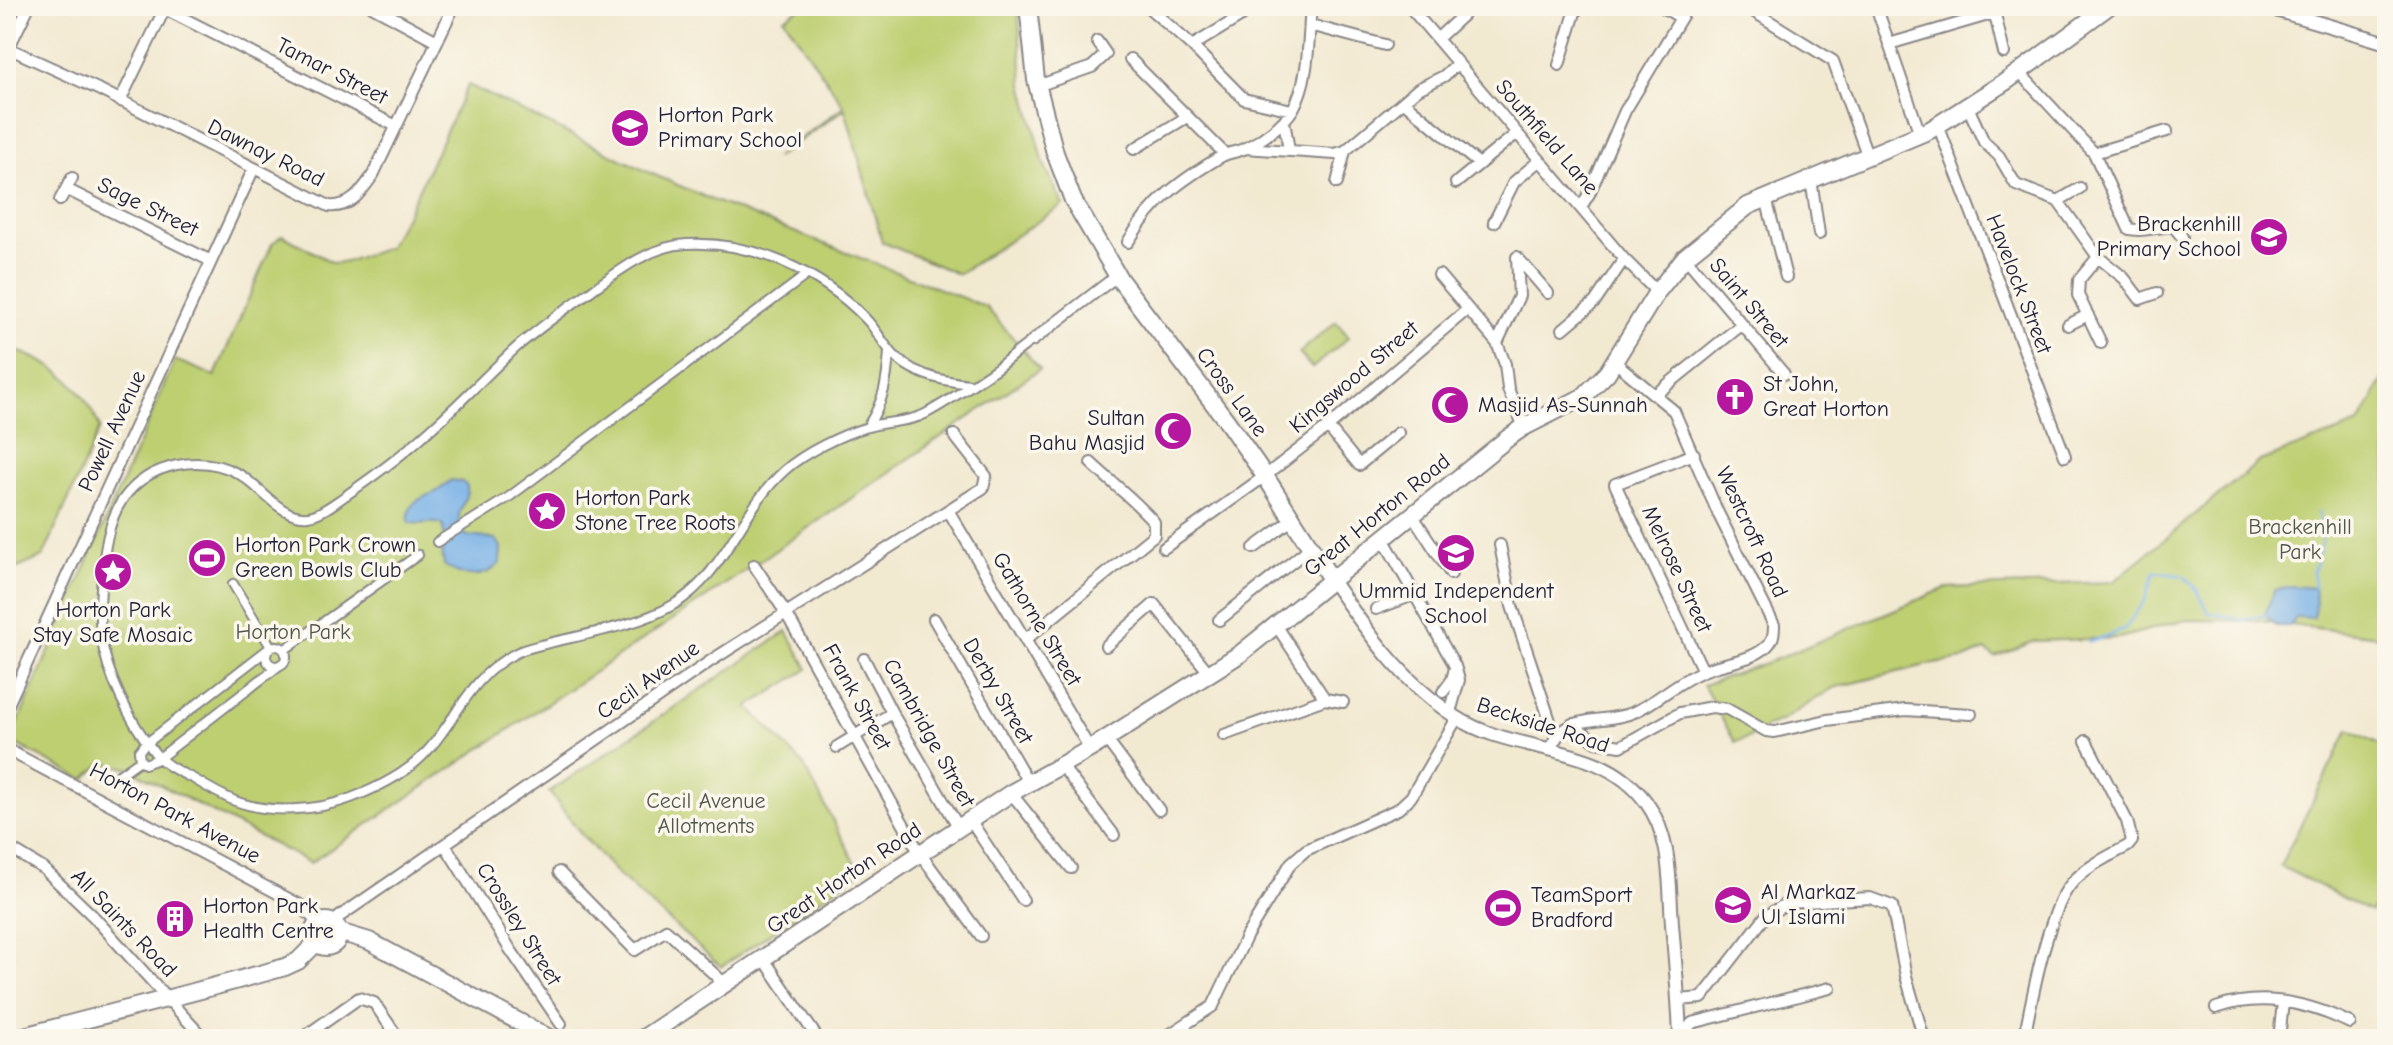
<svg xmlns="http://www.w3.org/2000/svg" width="2393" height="1045" viewBox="0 0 2393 1045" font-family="'Comic Neue',sans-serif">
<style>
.green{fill:#becf72;stroke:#707856;stroke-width:2}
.water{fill:#75afe6;stroke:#4c6890;stroke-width:2}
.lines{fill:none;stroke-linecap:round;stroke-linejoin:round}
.stream{stroke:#75afe6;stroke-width:3}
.pedestrian-casing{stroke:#8a8686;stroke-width:12}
.minor-casing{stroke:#8a8686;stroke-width:14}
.tertiary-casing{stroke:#8a8686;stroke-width:16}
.primary-casing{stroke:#8a8686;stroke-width:20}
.pedestrian{stroke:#fff;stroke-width:8}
.minor{stroke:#fff;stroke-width:10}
.tertiary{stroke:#fff;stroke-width:12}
.primary{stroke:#fff;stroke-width:16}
.labels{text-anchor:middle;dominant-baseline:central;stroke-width:7;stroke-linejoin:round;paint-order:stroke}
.street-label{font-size:22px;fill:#22223b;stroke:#fbf7ec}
.poi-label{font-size:22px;fill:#22223b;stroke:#fbf7ec;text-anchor:start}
.park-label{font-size:22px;fill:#51564c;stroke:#fbf7ec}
</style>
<rect width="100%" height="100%" fill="#fbf7ec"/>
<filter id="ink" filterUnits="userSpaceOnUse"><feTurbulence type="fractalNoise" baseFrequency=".0125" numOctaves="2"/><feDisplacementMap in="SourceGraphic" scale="16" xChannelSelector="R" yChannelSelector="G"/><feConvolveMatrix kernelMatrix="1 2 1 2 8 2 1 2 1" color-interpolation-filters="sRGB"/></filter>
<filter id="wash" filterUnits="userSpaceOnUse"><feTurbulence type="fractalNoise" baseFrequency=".006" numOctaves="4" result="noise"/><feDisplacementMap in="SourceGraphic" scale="32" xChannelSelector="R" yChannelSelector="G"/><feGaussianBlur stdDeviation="1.8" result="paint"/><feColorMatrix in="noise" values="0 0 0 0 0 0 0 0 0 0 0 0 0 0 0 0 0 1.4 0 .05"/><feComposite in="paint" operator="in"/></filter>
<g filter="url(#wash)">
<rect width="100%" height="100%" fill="#f2e9d1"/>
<path class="green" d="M803 6H1018L1023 84 1044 164 1063 205 958 274 882 242 845 109 775 158 844 106 784 18Z
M468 85 648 172 712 200 986 307 1040 369 754 565 310 863 128 768 102 763 84 780 10 741 175 360 215 376 272 244 282 235 333 263 346 262 387 248 408 212Z
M1336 322 1349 337 1312 368 1299 353Z
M6 347C54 363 80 380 100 428L43 557 18 568 6 562Z
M2387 372V637L2261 621 2183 620 2120 638 2035 641 1995 657 1985 650 1964 659 1922 666 1833 688 1783 720 1770 725 1748 738 1735 742 1703 685 1777 659 1946 588 2113 582 2260 461 2359 424Z
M787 631 808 669 748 707 803 764 860 872 721 967 618 875 582 835 549 792Z
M2349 729 2387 748V879L2371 912 2280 866Z"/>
<path class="water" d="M451 480 462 482 467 486C469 505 448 512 467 536L496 539 501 547 500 563C485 580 461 578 444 565L442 552 445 544 443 525C432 519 420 527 409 522 407 503 418 499 433 493 440 491 446 484 451 480Z
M2292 586 2314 588 2316 604 2313 618 2297 617 2290 626H2276L2265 615 2274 590Z"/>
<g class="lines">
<path class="stream" d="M2314 588 2313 571 2322 541 2318 512
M2089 642 2124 630 2144 601 2155 572 2184 576 2197 590 2209 613 2244 620 2265 615"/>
</g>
</g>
<g filter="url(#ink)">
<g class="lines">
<g class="pedestrian-casing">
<path id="pedestrian" d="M970 384C939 381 906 373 887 347 880 338 874 327 866 319 821 272 752 240 686 244 651 246 620 270 592 290 567 308 541 326 517 347 485 376 456 408 423 436 400 457 374 476 348 494 337 501 321 515 308 516 281 519 261 487 239 474 201 453 149 463 123 499 108 521 104 552 102 578 100 597 99 617 101 636 107 676 130 722 155 753 164 765 180 772 194 779 207 787 221 795 235 801 269 814 317 811 351 798 380 787 410 772 430 748 460 713 471 676 516 653 526 648 538 646 549 643 587 634 640 625 673 605 726 574 740 510 785 470 804 453 842 434 868 427 886 421 908 423 925 414 948 402 972 385 994 370 1007 361 1018 350 1032 341
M868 426C884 400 887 382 889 352
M437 542 509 497 808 274
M233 584 271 647 143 746 139 751 140 760 145 764 158 759 281 664
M266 656a10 10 0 1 1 20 0a10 10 0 1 1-20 0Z
M284 650 418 555
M119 775 140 760"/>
</g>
<g class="minor-casing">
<path id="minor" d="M372 6 437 41
M1147 6 1192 46 1244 99 1292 110
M1409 6 1624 259 1657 292
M1661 6 1681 18
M1745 6 1833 61 1868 157
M1876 6 1920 134
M1993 6 2004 53
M165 9 396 126
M1310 25 1385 45
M1437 39 1463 15 1466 6
M1889 44 1995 13
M1192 46 1258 6
M8 48 100 90 329 206C351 208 361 192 373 175L454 6
M6 53 29 6
M1130 59 1225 154
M1559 65 1577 6
M2019 72 2094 153 2129 229C2145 233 2158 225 2174 227L2182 237
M1037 86 1092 67 1106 54 1097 41
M120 101 166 6
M1404 102 1479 164
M1968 107 1984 142 1999 156 2016 185 2058 201 2080 188
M1284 121 1289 150
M1938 125 2065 456
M1245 148 1335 154 1345 151 1418 89 1444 76 1458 63
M1134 149 1187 117
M2094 153 2167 131
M1811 179 1819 234
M1337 183 1345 151
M1456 183 1516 134
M66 189 211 261
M1766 198 1786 277
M60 200 72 178
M2058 201 2098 257 2124 278 2140 299 2157 293
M1581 207 1589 194 1625 111 1688 6
M1494 222 1514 182 1540 160
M1128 242C1152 201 1181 180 1222 156 1230 152 1238 152 1246 148 1262 140 1284 124 1293 109 1310 79 1308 39 1311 6
M1517 257 1519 296 1497 343 1505 364 1508 389 1524 427
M1517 257 1548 293
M1685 257 1784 374
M2098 257 2079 280 2078 295 2101 343
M1439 275 1497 343
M2068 325 2088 315
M1563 329 1595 302 1624 259
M1032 341 1118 275
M1656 394 1740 326
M1328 427 1359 465 1398 433
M1694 454 1615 484 1703 671
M948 510 1090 749
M1413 516 1451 574
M1384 540 1455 666 1459 680 1450 713
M1500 545 1512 606 1555 736
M1164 548 1265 476 1328 427 1468 309
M1254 548 1293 519
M754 565 786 613 919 852 981 936
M1376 609 1416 594
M934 619 1028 782
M1219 620 1311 547
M1276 625 1325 699 1343 702
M1026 639 1154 535V522C1135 500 1112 483 1091 463
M1106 646 1154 604 1210 674
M864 659 892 713 959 828
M1443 692 1452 680 1455 668
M6 709 253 170
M1572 724 1596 742 1621 746 1680 713 1712 707 1727 709 1766 731 1775 732 1827 720 1905 710 1971 714
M1224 735 1325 699
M1106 739 1159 810
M837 747 892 713
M6 749 300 905 318 923
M1550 750C1565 710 1603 726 1634 712 1658 701 1678 681 1703 671 1723 662 1749 662 1766 647 1773 641 1774 634 1774 625L1718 513 1674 411 1615 362
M1061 765 1114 835
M1011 793 1071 868
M970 820 1023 900
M445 845 510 949 561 1024
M6 846 44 869 94 917 204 1039
M559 872 635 950 666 930 725 984
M339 917 712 660 983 488 986 476 954 435
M764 959 818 1039
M1679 1000 1702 998 1765 917 1787 903 1870 898 1892 906 1906 976 1924 1039
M2216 1008C2262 992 2307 1002 2350 1023
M301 1039 359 998 374 1003 399 1039
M1163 1039 1213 1006 1247 935 1291 863 1306 850 1398 809 1411 797 1457 718
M1680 1039 1692 1023 1830 988
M2024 1039C2031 1002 2048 911 2071 884 2085 867 2109 856 2128 846L2132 841 2127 821 2086 741
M2279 1039 2283 1002"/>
</g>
<g class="tertiary-casing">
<path id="tertiary" d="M2262 6 2387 43
M1331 579C1367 632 1402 682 1456 717 1515 756 1601 740 1646 802 1672 837 1669 883 1672 924 1675 963 1679 1000 1680 1039"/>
</g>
<g class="primary-casing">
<path id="primary" d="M1028 6 1036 80 1055 153 1073 200 1120 280 1226 420 1265 476 1331 579
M313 934a13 13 0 1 1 26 0a13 13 0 1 1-26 0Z
M339 932 369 941 551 1039
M13 1039C104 1014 195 993 285 967L298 961 316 943
M642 1039 1011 793 1090 749 1240 654 1508 438 1524 427 1583 397 1607 373 1657 292 1685 257 1748 206 1930 130 2008 80 2109 6"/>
</g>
<use href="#pedestrian" class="pedestrian"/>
<use href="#minor" class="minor"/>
<use href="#tertiary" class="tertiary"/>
<use href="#primary" class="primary"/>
</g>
</g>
<defs>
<g id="school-disc" transform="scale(2)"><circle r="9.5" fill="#b5179e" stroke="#fbf7ec"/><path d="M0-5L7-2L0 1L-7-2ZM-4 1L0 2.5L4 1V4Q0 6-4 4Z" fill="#fff"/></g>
<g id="church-disc" transform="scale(2)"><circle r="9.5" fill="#b5179e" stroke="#fbf7ec"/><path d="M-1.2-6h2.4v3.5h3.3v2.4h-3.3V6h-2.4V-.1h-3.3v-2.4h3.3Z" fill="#fff"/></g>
<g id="mosque-disc" transform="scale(2)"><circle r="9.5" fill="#b5179e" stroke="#fbf7ec"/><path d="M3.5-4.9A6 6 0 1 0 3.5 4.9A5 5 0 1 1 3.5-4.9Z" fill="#fff"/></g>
<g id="sight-disc" transform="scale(2)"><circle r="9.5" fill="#b5179e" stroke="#fbf7ec"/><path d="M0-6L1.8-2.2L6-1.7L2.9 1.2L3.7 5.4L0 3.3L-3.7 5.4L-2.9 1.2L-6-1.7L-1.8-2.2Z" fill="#fff"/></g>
<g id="stadium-disc" transform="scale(2)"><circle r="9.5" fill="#b5179e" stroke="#fbf7ec"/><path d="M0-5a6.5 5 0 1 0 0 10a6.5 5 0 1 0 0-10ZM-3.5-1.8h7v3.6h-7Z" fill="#fff"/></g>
<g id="building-disc" transform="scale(2)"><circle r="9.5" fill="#b5179e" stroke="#fbf7ec"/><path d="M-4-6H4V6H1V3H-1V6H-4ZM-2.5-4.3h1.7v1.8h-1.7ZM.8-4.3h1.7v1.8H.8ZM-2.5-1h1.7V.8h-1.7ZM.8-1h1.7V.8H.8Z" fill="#fff"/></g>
</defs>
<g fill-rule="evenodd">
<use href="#school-disc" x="630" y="128"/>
<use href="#school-disc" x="2269" y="237"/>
<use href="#church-disc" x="1735" y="397"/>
<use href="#mosque-disc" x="1450" y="405"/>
<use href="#mosque-disc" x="1173" y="431"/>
<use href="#sight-disc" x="547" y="511"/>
<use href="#school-disc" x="1456" y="553"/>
<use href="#stadium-disc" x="207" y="558"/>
<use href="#sight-disc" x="113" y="572"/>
<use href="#school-disc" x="1733" y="905"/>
<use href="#stadium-disc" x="1503" y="908"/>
<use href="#building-disc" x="175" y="919"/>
</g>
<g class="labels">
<g class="street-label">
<text transform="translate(332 71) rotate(27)">Tamar Street</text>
<text transform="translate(1547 137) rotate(49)">Southfield Lane</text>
<text transform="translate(266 153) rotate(26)">Dawnay Road</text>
<text transform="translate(148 207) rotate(26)">Sage Street</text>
<text transform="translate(2019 284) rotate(69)">Havelock Street</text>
<text transform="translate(1749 303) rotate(50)">Saint Street</text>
<text transform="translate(1354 377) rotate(-40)">Kingswood Street</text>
<text transform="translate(1232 392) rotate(54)">Cross Lane</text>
<text transform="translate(112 431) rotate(-65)">Powell Avenue</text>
<text transform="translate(1377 515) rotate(-39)">Great Horton Road</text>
<text transform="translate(1752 532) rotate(65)">Westcroft Road</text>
<text transform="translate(1677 569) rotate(65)">Melrose Street</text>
<text transform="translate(1037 619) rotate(59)">Gathorne Street</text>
<text transform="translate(648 680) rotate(-35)">Cecil Avenue</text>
<text transform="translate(998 691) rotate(60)">Derby Street</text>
<text transform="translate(857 697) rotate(61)">Frank Street</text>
<text transform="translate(1543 725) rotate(18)">Beckside Road</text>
<text transform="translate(929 733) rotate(61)">Cambridge Street</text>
<text transform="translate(175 813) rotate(28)">Horton Park Avenue</text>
<text transform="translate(844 878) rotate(-34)">Great Horton Road</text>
<text transform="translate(124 923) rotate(46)">All Saints Road</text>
<text transform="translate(519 924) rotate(58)">Crossley Street</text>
</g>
<g class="poi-label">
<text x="658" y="115">Horton Park<tspan x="658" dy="25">Primary School</tspan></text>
<text x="2241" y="224" text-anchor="end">Brackenhill<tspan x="2241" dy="25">Primary School</tspan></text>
<text x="1763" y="384">St John,<tspan x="1763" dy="25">Great Horton</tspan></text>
<text x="1478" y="405">Masjid As-Sunnah</text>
<text x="1145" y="418" text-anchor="end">Sultan<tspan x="1145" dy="25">Bahu Masjid</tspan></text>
<text x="575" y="498">Horton Park<tspan x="575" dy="25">Stone Tree Roots</tspan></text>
<text x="235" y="545">Horton Park Crown<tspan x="235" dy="25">Green Bowls Club</tspan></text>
<text x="1456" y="591" text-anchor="middle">Ummid Independent<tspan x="1456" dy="25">School</tspan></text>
<text x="113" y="610" text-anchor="middle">Horton Park<tspan x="113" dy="25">Stay Safe Mosaic</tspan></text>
<text x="1761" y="892">Al Markaz<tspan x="1761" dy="25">Ul Islami</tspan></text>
<text x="1531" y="895">TeamSport<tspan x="1531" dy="25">Bradford</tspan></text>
<text x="203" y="906">Horton Park<tspan x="203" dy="25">Health Centre</tspan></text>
</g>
<g class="park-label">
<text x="2300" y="527">Brackenhill<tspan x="2300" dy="25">Park</tspan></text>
<text x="293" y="632">Horton Park</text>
<text x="706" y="801">Cecil Avenue<tspan x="706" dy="25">Allotments</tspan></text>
</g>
</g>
<rect width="2393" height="1045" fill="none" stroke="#fbf7ec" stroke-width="32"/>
</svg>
